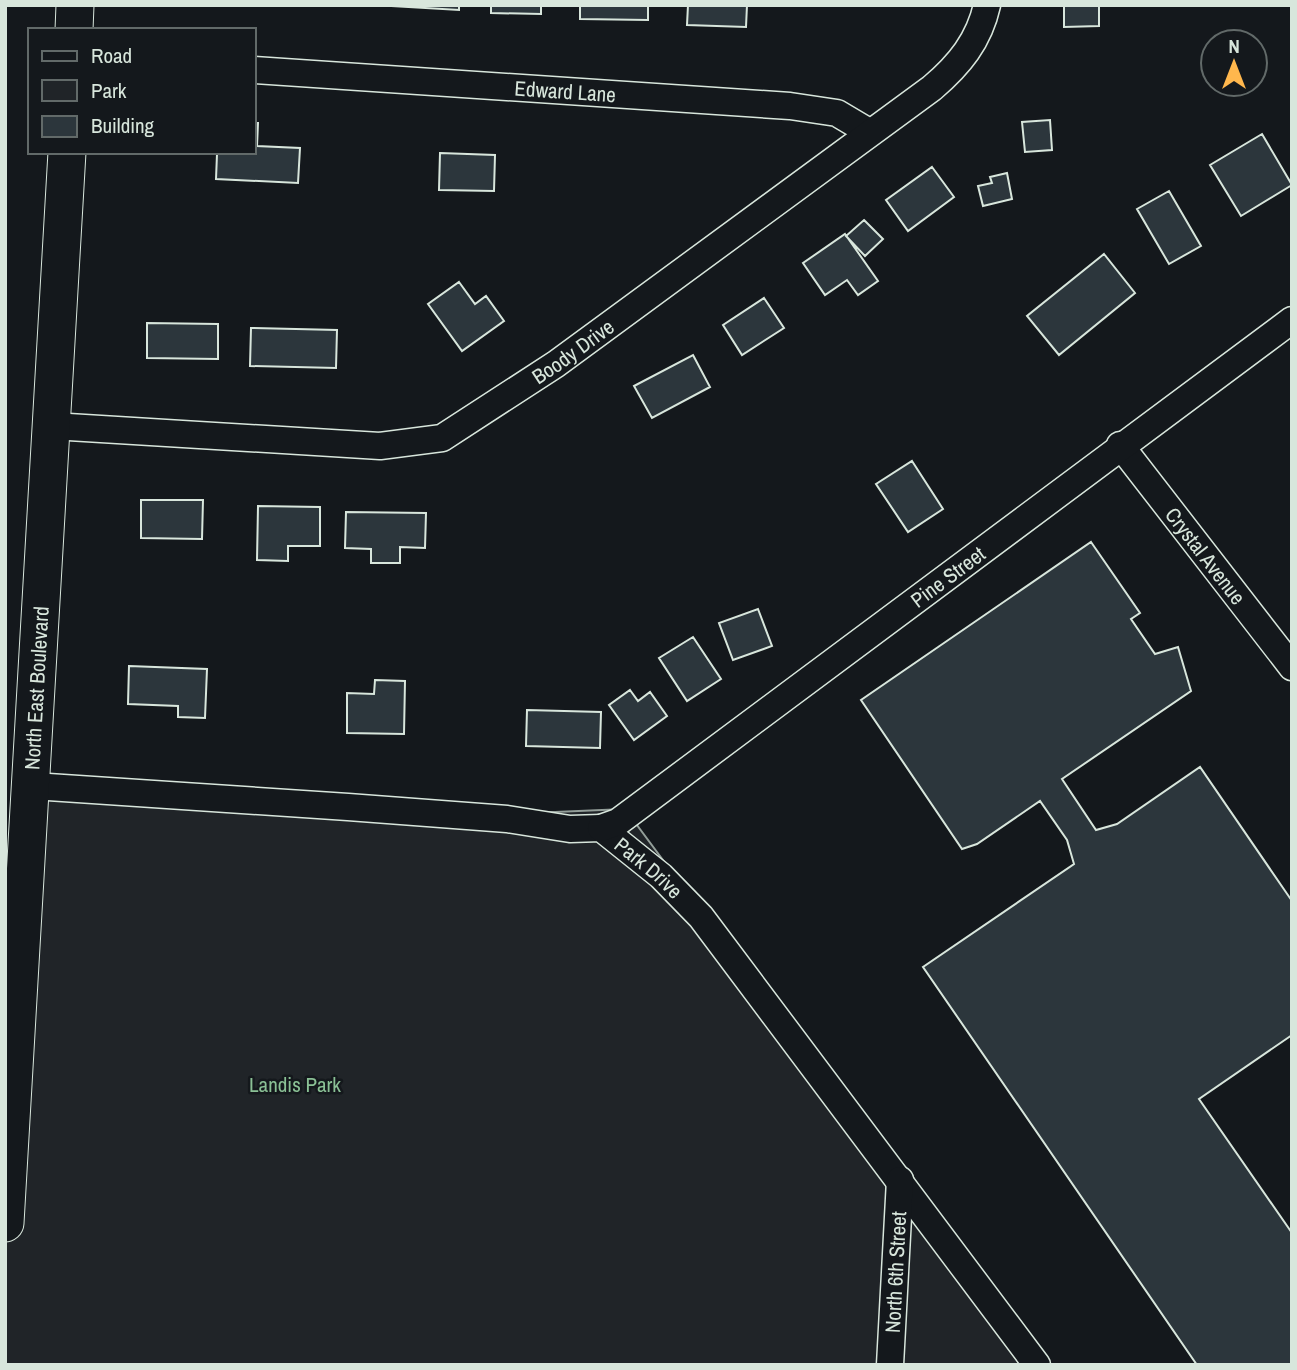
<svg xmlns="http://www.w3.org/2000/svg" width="1297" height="1370" viewBox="0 0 1297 1370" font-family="'Archivo Narrow',sans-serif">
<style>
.green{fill:#202428;stroke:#939e99;stroke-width:2}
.building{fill:#2c363c;stroke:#d8e6dc;stroke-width:2}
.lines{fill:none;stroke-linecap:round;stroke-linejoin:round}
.minor-casing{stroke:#d8e6dc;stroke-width:29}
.secondary-casing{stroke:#d8e6dc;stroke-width:39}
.minor{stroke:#14181c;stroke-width:26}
.secondary{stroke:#14181c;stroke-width:37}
.labels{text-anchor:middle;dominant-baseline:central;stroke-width:5;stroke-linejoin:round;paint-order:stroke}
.street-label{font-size:21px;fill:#d8e6dc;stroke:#14181c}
.park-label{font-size:21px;fill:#8ac095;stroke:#14181c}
</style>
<rect width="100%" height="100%" fill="#14181c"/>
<path class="green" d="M33 786 463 816 625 809 1038 1365H5V1223Z"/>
<path class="building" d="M374 5H459V10Z
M491 5H541V14L491 13Z
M580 5H648V20L580 19Z
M688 5H747L746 27 687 25Z
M1064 5H1099V26L1064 27Z
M1050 120 1052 150 1025 152 1022 122Z
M254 123H258L257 146 300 148 298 183 216 179 217 154 254 152Z
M1262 134 1292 185 1241 216 1210 165Z
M440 153 495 155 494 191 439 190Z
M932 167 954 197 908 231 886 200Z
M1007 173 1012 199 983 206 978 186 992 183 990 177Z
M1169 191 1201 246 1169 264 1137 209Z
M864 220 883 239 865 256 846 236Z
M845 234 878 281 858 295 847 280 825 295 803 263Z
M1104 254 1135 293 1059 355 1027 316Z
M459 282 475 304 486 296 504 321 462 351 428 304Z
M764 298 784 328 742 355 723 325Z
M147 323 218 324V359L147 358Z
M251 328 337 330 336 368 250 366Z
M693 355 710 387 652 418 634 386Z
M912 461 943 509 908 532 876 484Z
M141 500H203L202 539 141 538Z
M258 506 320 507V546H288V561L257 560Z
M346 512 426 513 425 548 400 547V563H371V549L345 548Z
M1091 542 1140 613 1131 619 1155 654 1178 647 1191 691 1062 779 1096 830 1117 824 1200 767 1292 901V1035L1199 1099 1292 1233V1365H1197L923 967 1074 864 1067 840 1040 801 977 844 962 849 861 700Z
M758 609 772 646 733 660 719 623Z
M693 637 721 679 687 701 659 658Z
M129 666 207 669 205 718 178 717V706L128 704Z
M375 680 405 681 404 734 347 733V693L374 694Z
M630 690 638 701 650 692 667 716 634 740 609 705Z
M527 710 601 712 600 748 526 746Z"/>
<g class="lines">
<g class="minor-casing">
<g id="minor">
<path id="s1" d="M254 70 790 106 837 113 869 132"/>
<path id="s2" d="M52 426 380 446 442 438 556 364 932 88C959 65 979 41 987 5"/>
<path id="s3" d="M1120 445 1292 667"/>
<path id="s4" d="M33 786 348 807 507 819 570 829 601 828 661 876 701 917 1037 1365"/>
<path id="s5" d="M601 828 618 822 1292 320"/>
<path id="s6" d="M890 1365 900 1180"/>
</g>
</g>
<g class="secondary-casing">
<g id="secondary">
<path d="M74 30 75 5"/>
<path id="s7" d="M5 1223 67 152"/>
</g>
</g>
<use href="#minor" class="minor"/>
<use href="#secondary" class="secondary"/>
</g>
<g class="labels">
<g class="street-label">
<text stroke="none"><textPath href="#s1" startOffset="312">Edward Lane</textPath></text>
<text stroke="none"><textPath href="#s2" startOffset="548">Boody Drive</textPath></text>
<text stroke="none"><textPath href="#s3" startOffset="140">Crystal Avenue</textPath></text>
<text stroke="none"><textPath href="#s5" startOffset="429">Pine Street</textPath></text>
<text stroke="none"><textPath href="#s7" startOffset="536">North East Boulevard</textPath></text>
<text stroke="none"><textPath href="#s4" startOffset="632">Park Drive</textPath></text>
<text stroke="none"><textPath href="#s6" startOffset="93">North 6th Street</textPath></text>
</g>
<g class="park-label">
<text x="295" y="1084">Landis Park</text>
</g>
</g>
<rect width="1297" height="1370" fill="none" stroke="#d8e6dc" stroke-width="14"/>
<rect x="28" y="28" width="228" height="126" fill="#14181c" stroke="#626a69" stroke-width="2"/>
<rect x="42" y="51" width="35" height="10" fill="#14181c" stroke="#626a69" stroke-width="2"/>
<text x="91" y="63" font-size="21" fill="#d8e6dc">Road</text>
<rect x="42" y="80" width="35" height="21" fill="#202428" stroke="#626a69" stroke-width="2"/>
<text x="91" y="98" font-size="21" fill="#d8e6dc">Park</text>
<rect x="42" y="116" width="35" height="21" fill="#2c363c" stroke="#626a69" stroke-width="2"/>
<text x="91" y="133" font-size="21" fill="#d8e6dc">Building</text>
<g transform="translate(1234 63)"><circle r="33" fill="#14181c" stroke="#626a69" stroke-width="2"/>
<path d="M0-5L12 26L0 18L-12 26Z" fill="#ffb74d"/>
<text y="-10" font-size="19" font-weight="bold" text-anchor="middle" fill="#d8e6dc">N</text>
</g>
</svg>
